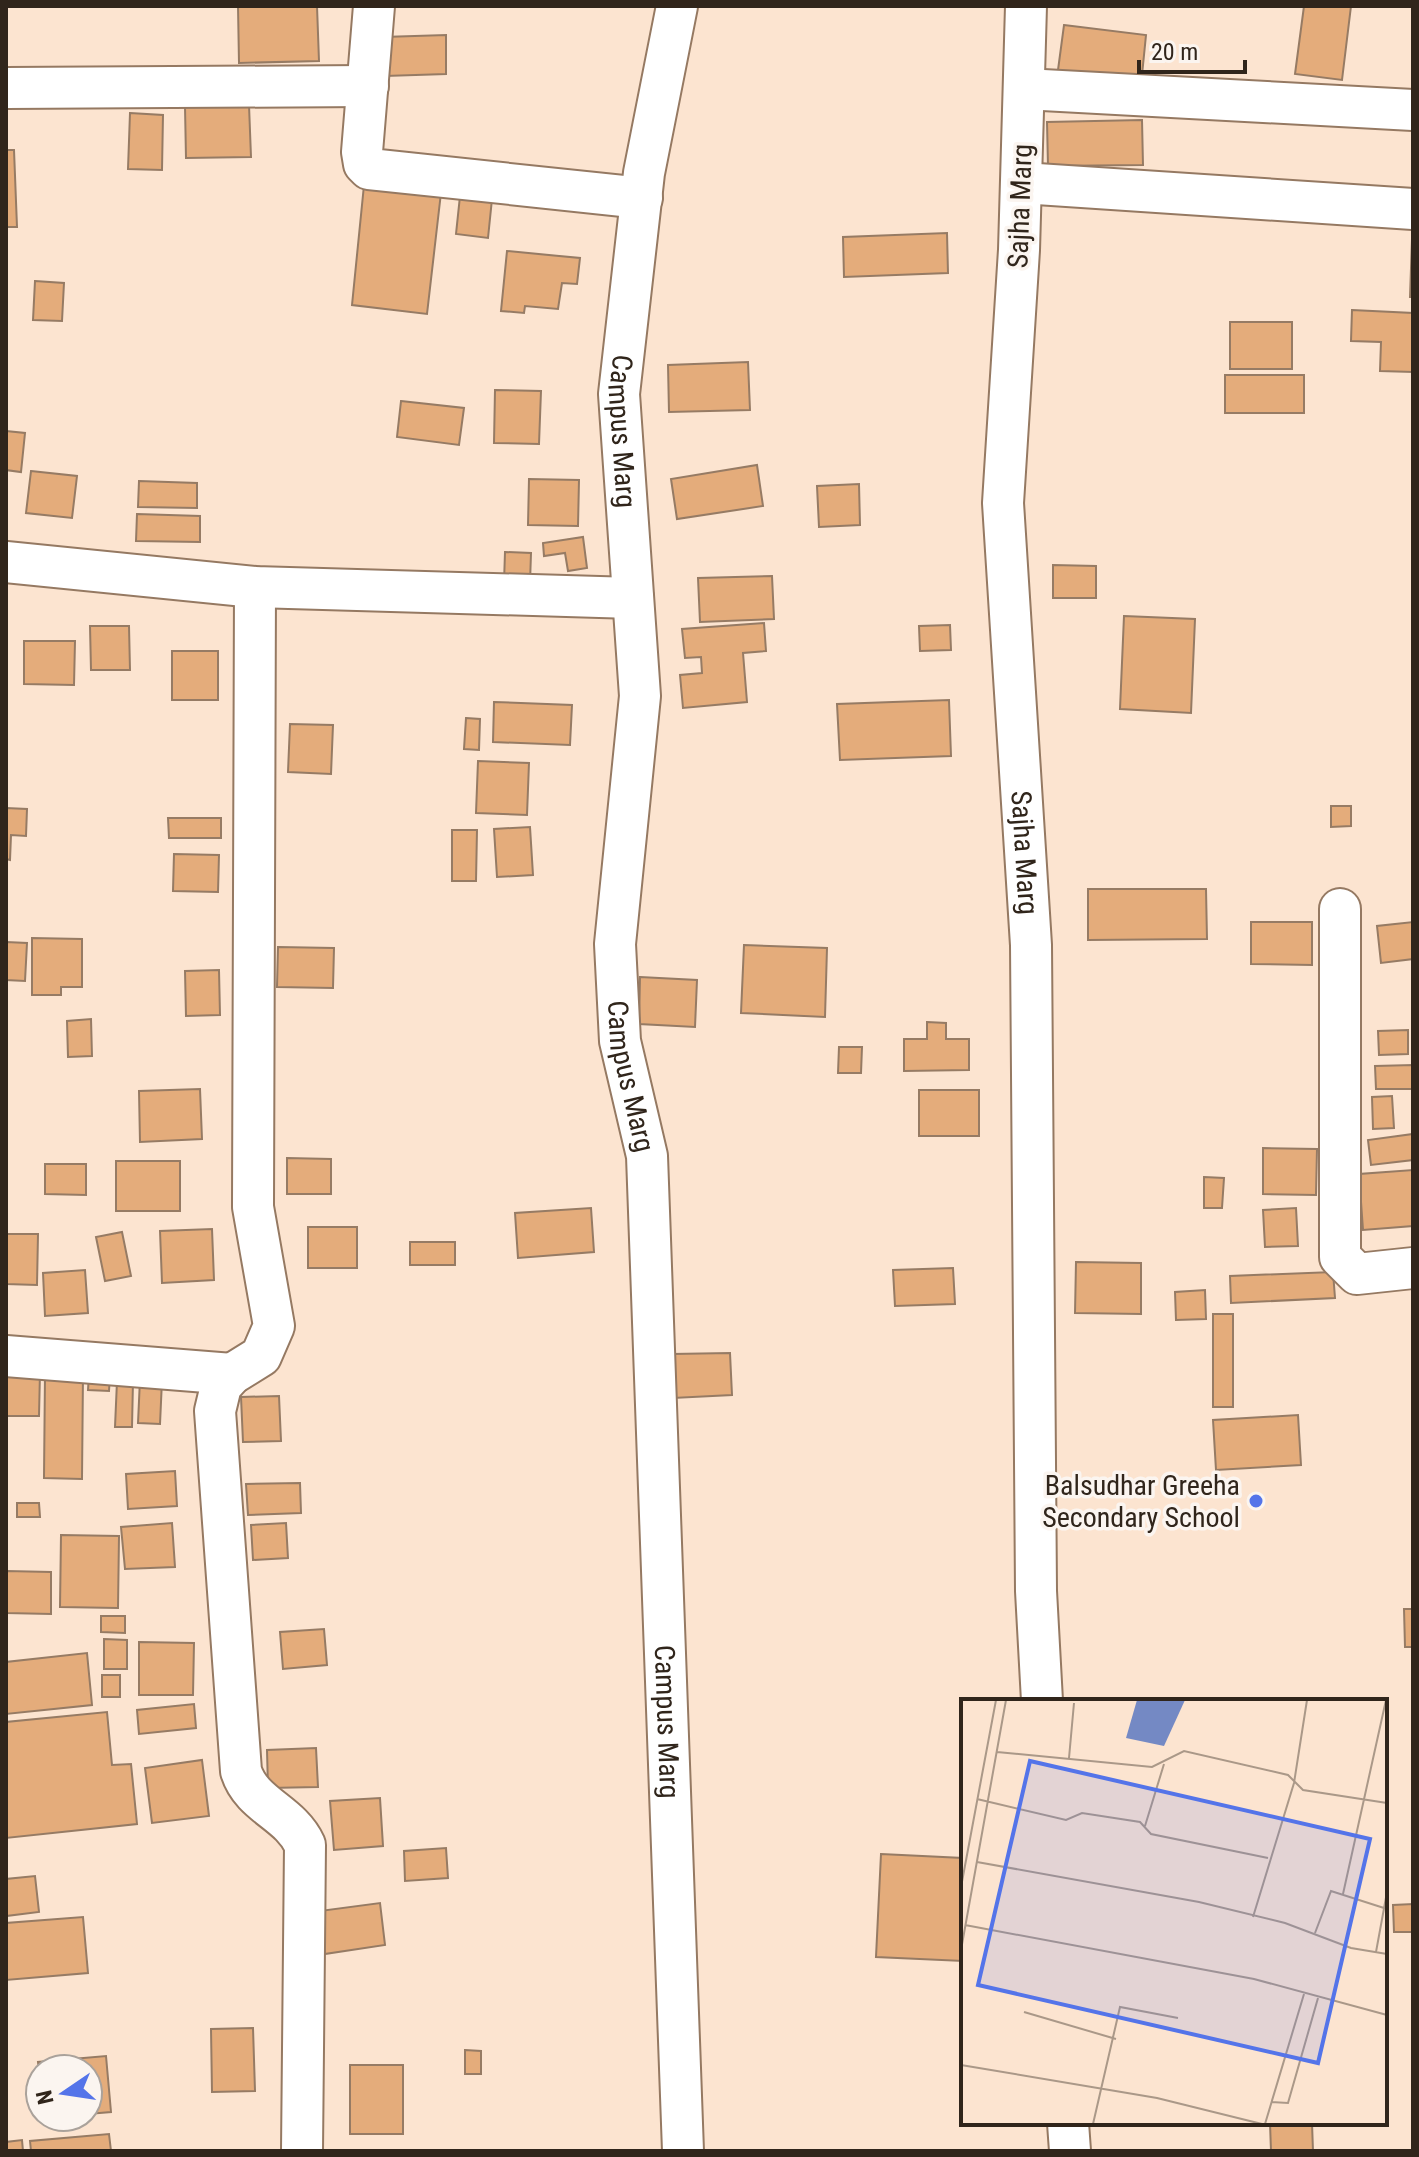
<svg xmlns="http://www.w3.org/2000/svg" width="1419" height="2157" viewBox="0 0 1419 2157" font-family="'Roboto Condensed',sans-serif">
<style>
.building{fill:#e4ac7b;stroke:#967b64;stroke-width:2}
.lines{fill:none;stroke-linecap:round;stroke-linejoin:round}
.street-casing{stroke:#957962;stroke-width:44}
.street{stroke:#fff;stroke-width:40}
.poi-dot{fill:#5474e9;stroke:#fbf5f0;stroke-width:3}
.labels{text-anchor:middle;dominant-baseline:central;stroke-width:7;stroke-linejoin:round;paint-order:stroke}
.street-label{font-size:28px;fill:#30251b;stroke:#fbf5f0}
.poi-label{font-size:28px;fill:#30251b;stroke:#fbf5f0;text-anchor:end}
.inset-road{fill:none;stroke:#aa9888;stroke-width:2}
.view{fill:#5474e9;fill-opacity:0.15;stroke:#5474e9;stroke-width:4}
.inset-edge{fill:none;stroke:#30251b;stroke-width:4}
</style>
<rect width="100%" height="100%" fill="#fce4d0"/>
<path class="building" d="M238 6H317L319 61 239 63Z
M1304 6H1351L1342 80 1295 74Z
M1064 25 1146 35 1140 95 1056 85Z
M446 35V74L385 76 383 37Z
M249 105 251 157 186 158 185 107Z
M130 113 163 115 162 170 128 169Z
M1142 120 1143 165 1048 166 1047 122Z
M6 150H14L17 227H6Z
M365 175 442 184 427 314 352 305Z
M460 196 492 199 488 238 456 234Z
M947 233 948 273 844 277 843 237Z
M1412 239H1413V297H1410Z
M507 251 580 258 577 284 562 283 558 309 525 306 524 313 501 311Z
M35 281 64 283 62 321 33 320Z
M1352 310 1413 313V372L1380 371 1381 342 1351 341Z
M1230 322H1292V369H1230Z
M748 362 750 410 669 412 668 365Z
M1225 375H1304V413H1225Z
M495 390 541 391 539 444 494 443Z
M401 401 464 408 459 445 397 437Z
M6 431 25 433 21 472 6 470Z
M757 465 763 506 677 519 671 479Z
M31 471 77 476 72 518 26 513Z
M529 479 579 480 578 526 528 525Z
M139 481 197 483V508L138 507Z
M859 484 860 525 819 527 817 486Z
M137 514 200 516V542L136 541Z
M583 537 587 568 568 571 565 553 544 556 543 543Z
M505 552 531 553 530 583H504Z
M1053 565 1096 566V598H1053Z
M772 576 774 619 700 622 698 578Z
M1124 616 1195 619 1191 713 1120 709Z
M764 623 766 651 743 653 747 702 683 708 680 675 702 673 701 657 685 658 682 629Z
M950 625 951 650 920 651 919 626Z
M90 626H129L130 670H91Z
M24 641H75L74 685 24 684Z
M172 651H218V700H172Z
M949 700 951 756 840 760 837 704Z
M494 702 572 705 570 745 493 742Z
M466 718 480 719 479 750 464 749Z
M290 724 333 725 331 774 288 772Z
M478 761 529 763 527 815 476 813Z
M1331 806H1351V826L1331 827Z
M6 808 27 809 26 836 11 835 10 860 6 859Z
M168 818H221V838H169Z
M530 827 533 875 497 877 494 829Z
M452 830H477L476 881H452Z
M174 854 219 855 218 892 173 891Z
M1088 889H1206L1207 939 1088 940Z
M1251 922H1312V965L1251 964Z
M1413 922V959L1381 963 1377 926Z
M32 938 82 939V987H61V995H32Z
M6 942 27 943 25 981 6 980Z
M744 945 827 948 825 1017 741 1013Z
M278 947 334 948 333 988 277 987Z
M219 970 220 1015 186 1016 185 971Z
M640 977 697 980 695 1027 639 1024Z
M91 1019 92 1056 68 1057 67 1021Z
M927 1022 946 1023V1039H969V1070L904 1071V1039H927Z
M1408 1030V1054L1379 1055 1378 1031Z
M839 1047H862L861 1073H838Z
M1413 1065V1089H1376L1375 1066Z
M200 1089 202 1139 140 1142 139 1091Z
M919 1090H979V1136H919Z
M1392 1096 1394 1128 1373 1129 1372 1097Z
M1413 1134V1160L1371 1165 1368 1140Z
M1263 1148 1317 1149 1316 1195 1263 1194Z
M287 1158 331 1159V1194H287Z
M116 1161H180V1211H116Z
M45 1164H86V1195L45 1194Z
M1413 1170V1226L1363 1230 1359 1174Z
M1204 1177 1224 1178 1222 1208H1204Z
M591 1208 594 1252 518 1258 515 1213Z
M1296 1208 1298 1246 1265 1247 1263 1210Z
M308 1227H357V1268H308Z
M212 1229 214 1280 162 1283 160 1231Z
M122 1232 131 1276 105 1281 96 1237Z
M6 1234H38L37 1285 6 1284Z
M410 1242H455V1265H410Z
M1076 1262 1141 1263V1314L1075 1313Z
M953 1268 955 1304 895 1306 893 1270Z
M85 1270 88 1313 45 1316 43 1273Z
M1333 1272 1335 1298 1231 1303 1230 1276Z
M1205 1290 1206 1319 1176 1320 1175 1292Z
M1213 1314H1233V1407H1213Z
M730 1353 732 1395 673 1398 672 1354Z
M6 1371 40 1372 39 1416H6Z
M45 1374H83L82 1479 44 1478Z
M89 1374 110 1375 109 1391 88 1390Z
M140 1379 162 1380 160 1424 138 1423Z
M117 1381H133L132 1427H115Z
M279 1396 281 1441 243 1442 241 1397Z
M1298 1415 1301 1465 1216 1470 1213 1420Z
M175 1471 177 1506 128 1509 126 1474Z
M300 1483 301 1513 248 1515 246 1484Z
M17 1503H39L40 1517H17Z
M172 1523 175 1567 125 1569 121 1527Z
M286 1523 288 1558 253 1560 251 1525Z
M61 1535 119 1536 118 1608 60 1607Z
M6 1571 51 1572V1614L6 1613Z
M1404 1609H1413V1647H1405Z
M101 1616H125V1633L101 1632Z
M324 1629 327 1665 283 1669 280 1632Z
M104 1639 127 1640V1669H104Z
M139 1642 194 1643 193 1695H139Z
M87 1653 92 1705 6 1714V1662Z
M102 1675H120V1697H102Z
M194 1704 196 1728 139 1734 137 1710Z
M107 1712 112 1765 131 1764 137 1824 6 1838V1722Z
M316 1748 318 1787 268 1788 267 1750Z
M202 1760 209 1816 152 1823 145 1768Z
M380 1798 383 1846 334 1850 330 1801Z
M446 1848 448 1878 405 1881 404 1851Z
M881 1854 963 1858V1961L876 1957Z
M35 1876 39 1912 6 1916V1879Z
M380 1903 385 1945 318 1955 312 1912Z
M1413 1904V1932H1394L1393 1905Z
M83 1917 88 1973 6 1980V1923Z
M253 2028 255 2091 212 2092 211 2029Z
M465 2050 481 2051V2074H465Z
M106 2056 111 2112 88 2114V2069H40V2080L38 2062Z
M350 2065H403V2134H350Z
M1270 2123H1312L1313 2151H1271Z
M109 2134 111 2151H31L30 2141Z
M22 2140 23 2151H6V2142Z"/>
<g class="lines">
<g class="street-casing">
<g id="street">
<path d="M374 6 362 152 364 164 369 169 642 198"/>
<path id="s1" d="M677 6 644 173 619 394 640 696 615 944 620 1041 647 1156 683 2151"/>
<path id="s2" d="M1026 6 1019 250 1003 503 1031 945 1036 1591 1042 1701"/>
<path d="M6 88 368 86"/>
<path d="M1024 89 1413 110"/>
<path d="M1022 183 1413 209"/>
<path d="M6 562 255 587 633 598"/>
<path d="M255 587 253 1207 274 1326 261 1356 232 1374 221 1386 215 1411 241 1771C252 1806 290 1812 305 1845L302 2151"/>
<path d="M1340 909V1257L1357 1274 1413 1268"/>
<path d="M6 1356 232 1374"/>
<path d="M1068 2123 1070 2151"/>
</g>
</g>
<use href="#street" class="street"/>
</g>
<circle class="poi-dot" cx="1256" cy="1501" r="8"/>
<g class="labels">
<g class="street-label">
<text transform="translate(1020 206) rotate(-88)">Sajha Marg</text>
<text stroke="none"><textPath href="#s1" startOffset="430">Campus Marg</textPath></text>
<text stroke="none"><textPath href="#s2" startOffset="848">Sajha Marg</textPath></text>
<text stroke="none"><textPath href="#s1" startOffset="1078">Campus Marg</textPath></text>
<text stroke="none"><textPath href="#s1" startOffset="1726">Campus Marg</textPath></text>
</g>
<g class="poi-label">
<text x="1240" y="1485">Balsudhar Greeha<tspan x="1240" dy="32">Secondary School</tspan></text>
</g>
</g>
<g transform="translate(961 1699)">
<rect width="426" height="426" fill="#fce4d0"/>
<path d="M176 1H224L203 47 165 39Z" fill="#7489c4"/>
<path class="inset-road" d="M36 53 191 68 223 52 327 76 342 91 426 104M108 59 113 4M16 100 105 121 121 114 179 123 190 135 307 159M184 127 203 65M16 163 238 203 324 224 390 249 426 255M0 188 35 1M382 195 425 1M292 218 333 84 346 1M4 226 293 280 426 316M354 234 370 192 423 209M0 251 45 1M415 253 426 193M63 313 155 340M0 366 196 399 301 425M310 403 327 404 357 299M132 425 159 308 217 319M304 425 343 295"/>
<path class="view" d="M69 62 409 140 357 364 17 286Z"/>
<rect width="426" height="426" class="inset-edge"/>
</g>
<rect width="1419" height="2157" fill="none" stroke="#30251b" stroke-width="16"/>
<g transform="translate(64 2093) rotate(257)"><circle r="38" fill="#fbf5f0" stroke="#aaa29b" stroke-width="2"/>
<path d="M0-6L14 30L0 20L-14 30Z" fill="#5474e9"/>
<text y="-12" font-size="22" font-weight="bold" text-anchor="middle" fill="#30251b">N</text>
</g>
<path d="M1139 60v12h106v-12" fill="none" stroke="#30251b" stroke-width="4"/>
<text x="1151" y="60" font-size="24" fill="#30251b" stroke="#fbf5f0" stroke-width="6" paint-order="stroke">20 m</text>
</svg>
